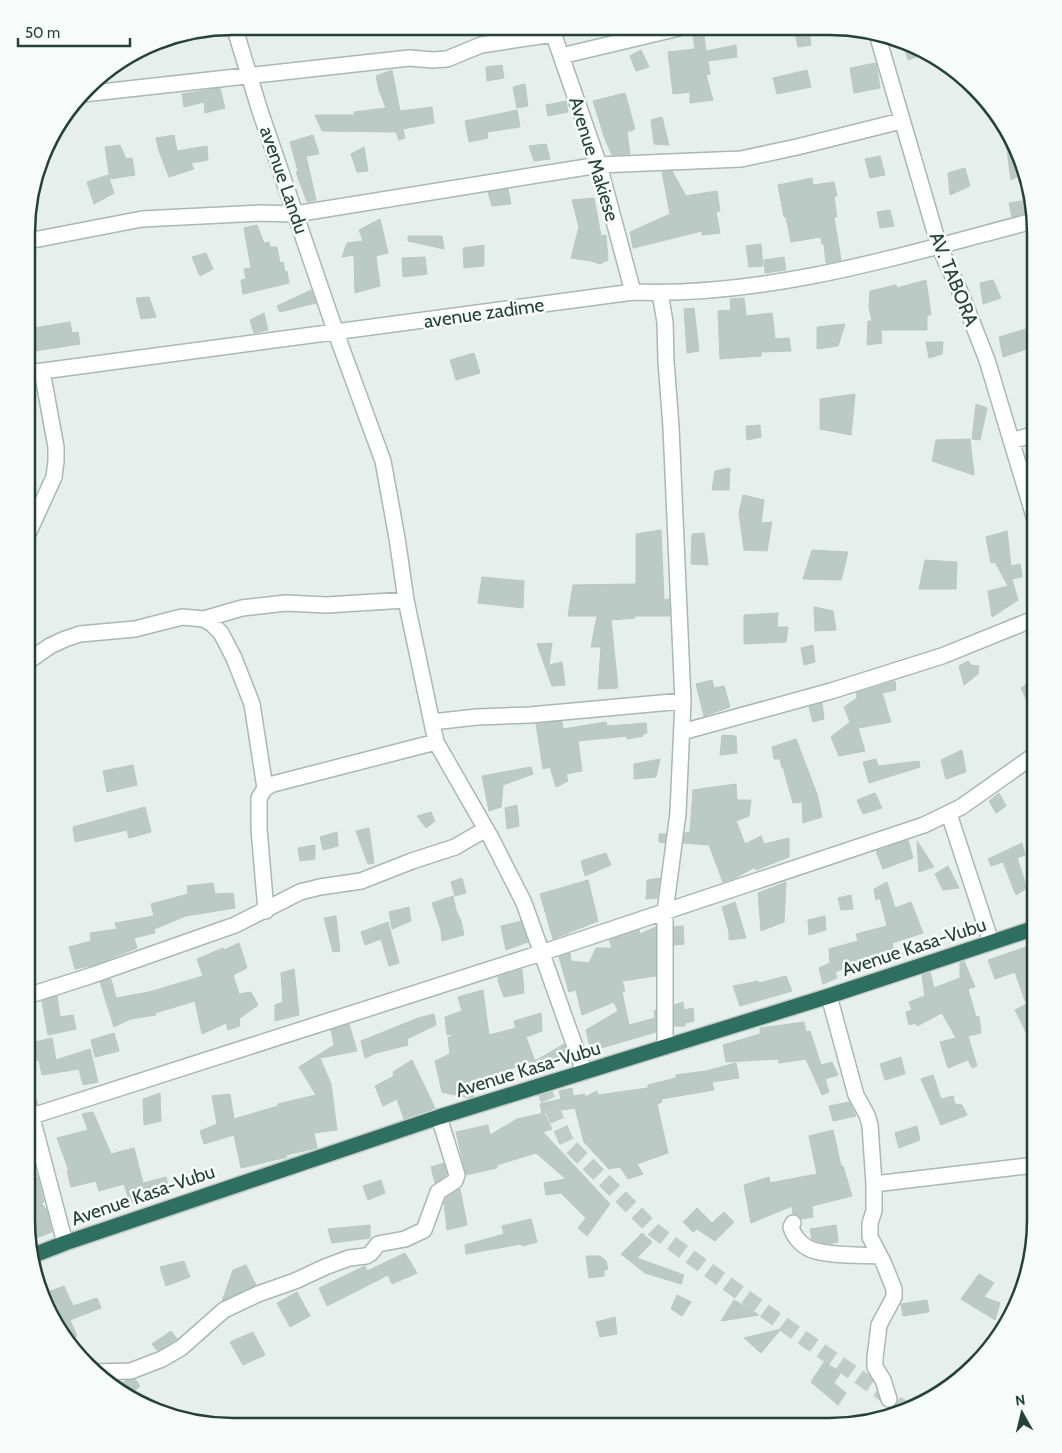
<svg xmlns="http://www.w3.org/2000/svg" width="1062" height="1453" viewBox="0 0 1062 1453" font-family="Cabin,sans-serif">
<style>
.building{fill:#bbcac4;stroke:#b8c9c2}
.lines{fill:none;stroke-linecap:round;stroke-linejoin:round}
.minor-tunnel{stroke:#bfccc8;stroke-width:15;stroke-dasharray:15 8;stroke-linecap:butt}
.minor-casing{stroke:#a8b8b2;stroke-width:18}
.highway-casing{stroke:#c2cac8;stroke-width:18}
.minor{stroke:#fff;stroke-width:15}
.highway{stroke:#2f6f62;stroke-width:15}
.labels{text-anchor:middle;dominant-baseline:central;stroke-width:5;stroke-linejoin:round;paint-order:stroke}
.street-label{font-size:19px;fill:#24423a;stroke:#f7fbf9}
.rim{fill:none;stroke:#24423a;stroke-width:2.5}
</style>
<rect width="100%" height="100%" fill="#e6efeb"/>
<path class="building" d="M703 28 706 51 736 45 737 57 708 61 710 74 706 75 713 100 690 103V92L673 94 668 52 695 49 692 30Z
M809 31 811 45 798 47 795 33Z
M903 41 908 42 927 53 908 60Z
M641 50 649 67 636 71 630 56Z
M876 63 880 88 854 93 850 68Z
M502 65 504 78 487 81 486 67Z
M392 70 400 111 432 107 434 123 403 129 405 138 399 140 396 132 322 131 315 115H355L354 112 386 108 379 90 376 76Z
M807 70 811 87 777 94 773 78Z
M525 84 528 106 517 108 513 87Z
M220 88 225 108 205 113 204 102 184 107 182 94Z
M625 93 635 129 627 132 630 154 612 155 605 139 593 101Z
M566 101 568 112 548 116 546 105Z
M517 110 520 127 487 132 488 138 469 142 465 121Z
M662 117 669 145 654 144 651 120Z
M174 135 177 151 207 146 208 160 191 163 194 169 169 177 159 151 156 138Z
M313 135 319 154 306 156 316 200 307 202 296 172 298 171 290 142Z
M1014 141 1022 174 1011 180 1006 143Z
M546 144 550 159 534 161 529 146Z
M120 145 126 159 132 158 135 175 110 179 105 147Z
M364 147 368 171 357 172 351 154Z
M880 156 885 175 870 178 865 159Z
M965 168 970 186 950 195 948 173Z
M672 171 686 196 717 191 720 211 716 212 720 233 702 235V231L633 248 630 232 670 214 662 172Z
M108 175 114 193 94 204 87 182Z
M812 178 813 185 834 182 837 196H834L837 217H834L841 260 826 263 824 244H822L821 237 791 242 786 217H784L778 185Z
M508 189 511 204 492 206 488 192Z
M594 198 601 236 606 235 608 260 600 264 591 261 571 258 579 227 572 200Z
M1028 200 1031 212 1012 217 1009 203Z
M890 210 894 226 880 228 877 212Z
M380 219 388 253 376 256 380 286 355 293 354 255 342 257 347 243 363 241 359 230Z
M257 225 264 243 269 242 270 247H277L280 263 283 262 285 272 287 271 289 283 243 294 241 280 246 279 244 269 251 268 244 228Z
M408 236H442L444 249 408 241Z
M761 244 763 266 749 267 746 246Z
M484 245V266L464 268 463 248Z
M206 253 213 269 200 276 192 257Z
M425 257 427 274 403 277 402 258Z
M784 257 786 270 765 273 764 260Z
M926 280 931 315H927V330H881L882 343 867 345 868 321H872L869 307 870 291 896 285 897 288Z
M993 280 1001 298 983 304 980 283Z
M311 290 316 303 280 312 277 306Z
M149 297 156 317 141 319 136 298Z
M744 298 746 316 772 313 775 339 789 338 791 351 761 352V356L720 359 718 311 731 310 730 299Z
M694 308 699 351 687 353 684 309Z
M264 313 268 330 254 333 250 320Z
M70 322 72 333 78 332 80 344 28 352V329Z
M845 324 838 346 817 349V327Z
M1036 326V346L1003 357 999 337Z
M926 342H943L942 354 929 358Z
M474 353 480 373 456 380 450 360Z
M855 394 851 435 820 429V399Z
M976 404 987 408 980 440 972 439Z
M760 425 761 437 747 440 746 426Z
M970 439 974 475 932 461 936 440Z
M730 468 729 490H712L715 471Z
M743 495 764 500 761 523 772 522 767 551 744 550 739 513Z
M661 530 664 600 669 599 670 616H635V618L611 620 618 688 598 689 601 647H591L597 616H568L573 585 636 584V534Z
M1007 531 1011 566 1020 564 1022 577 1012 579 1018 600 992 617 988 591 1008 586 995 562 991 563 986 537Z
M704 533 708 565 691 564 692 534Z
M812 550 848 552 841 580 803 579Z
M925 560 957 562 956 589H919Z
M482 577 524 581 523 608 478 603Z
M814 607 833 611 836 630 815 631Z
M778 613 777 627H788L786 642 744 644V615Z
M552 643 549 665 562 662 565 685 552 686 537 644Z
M813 645 815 662 804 665 801 648Z
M968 661 971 665 979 666 978 674 964 685 959 666Z
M1036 678V720L1021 688Z
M712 680 714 688 724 686 730 707 704 716 696 684Z
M895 681 896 690 882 693 891 722 858 728 865 751 839 756 831 737 850 722 844 707 857 698 856 693Z
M822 703 824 719 813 722 809 707Z
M562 721 563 729 606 722 607 726 646 723 647 733 643 734V736L627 739V736L578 741 582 771 566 774 568 781 556 787 550 767 543 769 536 724Z
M722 735 736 736 737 753 720 755Z
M796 739 817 794 822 817 803 823 802 802 793 803 783 767 782 768 780 759H774L772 747Z
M962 750 966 772 946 779 941 760Z
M660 759 656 777 634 779V764Z
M876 759 878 766 919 761 920 767 869 783 863 762Z
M133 765 137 785 107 792 103 771Z
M531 767 533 774 503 785 501 807 489 811 482 776Z
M736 784 737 800H751L749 816 736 821 745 844 761 836 764 844 789 838V857L756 870 755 867 735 878 723 882 709 845 683 843 685 833 690 832 693 790Z
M875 793 882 808 863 814 857 800Z
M999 793 1006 806 996 813 989 801Z
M517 805 519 826 507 829 505 808Z
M145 807 151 832 129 838 127 830 75 842 73 827Z
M431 812 435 821 426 828 417 816Z
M369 828 374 863 368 864 356 831Z
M337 832 338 846 323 850 320 837Z
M659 834H666L665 843 659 842Z
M908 840 913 858 883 869 876 851Z
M917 841 934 867 919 872Z
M1022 843 1025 855 1017 858 1027 888 1016 895 1003 862 991 866 988 859Z
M315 845V859L300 861 298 848Z
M606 853 611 865 585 876 581 861Z
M948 866 959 888 943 890 935 874Z
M462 878 466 893 455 896 451 882Z
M660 878 657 898 646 899 647 880Z
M588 880 598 921 553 939 540 894Z
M786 882 784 922 761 931 758 893Z
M887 882 895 908 911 902 923 933 892 943 896 957 864 966 863 961 835 972 837 978 823 984 819 968 830 963 829 949 858 941 856 934 887 926 880 898 876 900 874 889Z
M213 883 215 894 233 893 235 908 186 916 154 929 155 933 134 938 137 948 94 965 75 969 69 947 91 941 90 933 117 929 115 923 154 916 151 904 188 894 187 886Z
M851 895 853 909 841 910 838 898Z
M453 896 456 910 461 921 464 935 442 941 441 930 432 903Z
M735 902 746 938 729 940V932L722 907Z
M409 907 411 921 392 929 389 912Z
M336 916 340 951 333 952 324 918Z
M825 916 826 930 809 935 808 920Z
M521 921 528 942 506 950 501 926Z
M388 922 399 963 389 966 381 939 365 945 361 932Z
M683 926 684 944 674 945V927Z
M656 927V976L622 981 625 991 622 992 629 1025 655 1018 654 1011 656 1010V1032L591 1051 586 1030 618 1011 614 1002 582 1015 576 990 569 992 559 957 570 953 571 961 589 963 596 948H612L609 940 639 930 640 934Z
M239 943 247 968 233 975 239 994 251 992 258 1005 239 1019 240 1026 228 1030 226 1023 202 1034 195 1001 155 1013 156 1015 130 1019 114 1027 100 982 111 979 116 998 149 992 203 976 197 959 223 948 224 950Z
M1035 944V998L1025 1001 1015 972 995 979 988 960Z
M964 961 975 987 968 989 976 1017 979 1016 981 1033 968 1036 977 1066 972 1068 968 1060 948 1068 940 1042 956 1038 942 1013 917 1026 916 1023 909 1025 906 1012 912 1010 909 1002 925 996 922 975 930 972 934 988 960 978V963Z
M294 969 299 1015 275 1021V1005L283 1002 281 973Z
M522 969 524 993 504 997 498 981V977Z
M786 976 792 991 740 1006 733 986 758 981 759 983Z
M483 990 489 1035 516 1028 514 1021 541 1013 542 1031 526 1037 535 1061 564 1044 569 1057 519 1074V1066L469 1084 474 1096 469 1098 442 1092 435 1061 450 1054 448 1038 455 1033 447 1035 445 1017 462 1011 458 997Z
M57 996 60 1017 73 1015 76 1029 48 1035 42 1001Z
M683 1002 684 1010 693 1008 694 1021 685 1023V1026H674V1005Z
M1030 1002 1035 1016V1027L1026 1032 1015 1010Z
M434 1014 436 1025 407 1039 408 1045 376 1053 365 1058 361 1041 418 1018Z
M804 1022 806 1032 810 1031 821 1065 832 1062 838 1075 825 1079 829 1092 822 1095 806 1059 779 1063 778 1059 726 1062 723 1045 760 1034V1028Z
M349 1024 357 1051 320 1058 331 1084 337 1130 314 1133 317 1148 286 1155 287 1157 241 1168 234 1135 204 1144 200 1131 217 1124 212 1096 230 1094 234 1119 278 1106V1104L316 1095 299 1067 334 1045 331 1030Z
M114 1033 119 1051 95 1057 91 1040Z
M52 1038 56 1060 90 1049 98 1082 83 1085 79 1069 42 1075 39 1060 27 1063V1044Z
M901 1057 905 1074 885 1080 880 1064Z
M412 1060 435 1108 404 1119 397 1099 383 1106 375 1086 394 1076 393 1072Z
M736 1063 739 1078 712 1082 714 1090 661 1099 662 1102 657 1104 668 1153 637 1164 643 1174 628 1179 620 1167 609 1169 584 1142 575 1108 542 1113 540 1104 561 1099 559 1091 572 1088 573 1096 585 1094V1097L597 1091 598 1095 648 1088V1085L676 1078V1075L706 1071Z
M933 1075 941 1099 953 1096 955 1104 962 1105 967 1115 941 1125 921 1079Z
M160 1093 161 1121 144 1125 143 1099Z
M849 1102 856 1116 833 1121 829 1106Z
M93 1112 111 1154 134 1148 143 1183 166 1177 169 1190 130 1203 124 1184 99 1191 96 1181 71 1187 67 1171H69L57 1138 88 1130 82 1114Z
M544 1113 552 1129 543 1132 610 1204 587 1236 578 1228 586 1218 561 1193 546 1195 544 1183 566 1179 536 1153 497 1165V1168L466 1175 456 1132 488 1125 490 1135 517 1119Z
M917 1126 920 1140 899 1148 895 1133Z
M833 1130 841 1166H843L852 1196 812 1206 813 1217 801 1219 798 1215 793 1214 792 1206 751 1223 744 1185 769 1177 770 1183 817 1174 809 1136Z
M26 1150 38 1178 44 1202 41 1203 47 1210 52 1232 31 1240 26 1220Z
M444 1163 447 1175 435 1183 431 1167Z
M381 1180 385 1193 368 1200 363 1186Z
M460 1189 467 1225 447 1230 444 1203 446 1198Z
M697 1208 712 1223 724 1212 734 1222 715 1241 697 1229 693 1232 683 1222Z
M531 1219 537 1242 522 1246 521 1244 466 1254 465 1245 504 1234 502 1226Z
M370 1225V1238L332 1243 328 1229Z
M836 1225 838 1242 828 1244 812 1240 810 1229Z
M642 1233 652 1242 637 1258 684 1275 681 1284 645 1273 621 1254Z
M405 1253 417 1273 392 1284 388 1275 327 1306 319 1288 365 1266 367 1271Z
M586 1256H600L606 1261 608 1269 604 1270V1276L589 1278Z
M184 1261 190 1277 166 1286 160 1267Z
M246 1265 256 1285 222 1301 233 1270Z
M979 1274 994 1283 984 1297 1000 1303 995 1320 961 1299Z
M64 1286 73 1306 97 1298 101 1308 70 1320 77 1336 68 1341 56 1324 64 1321 50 1291Z
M297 1292 310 1316 290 1327 277 1303Z
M677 1295 691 1302 682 1316 671 1309Z
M734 1300 759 1315 721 1321Z
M927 1300 929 1312 903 1316 901 1304Z
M615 1317 617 1334 600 1337 596 1322Z
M781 1329 761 1353 744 1338Z
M171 1331 177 1339 158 1351 152 1344Z
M253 1332 265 1355 243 1365 230 1342Z
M824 1362 841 1372 834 1383 846 1393 838 1405 811 1382Z
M135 1379 140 1386 129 1396 118 1392 114 1388 125 1381Z"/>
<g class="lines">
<path class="minor-tunnel" d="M542 1086 567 1143 655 1231 776 1319 905 1409"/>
<g class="minor-casing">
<path id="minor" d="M234 26 260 111 336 333 383 461 397 538 406 600 436 742 491 838 524 903 584 1072
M551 27 599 165 633 292
M877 34 939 246 961 294 987 360 1036 523
M561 56 679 28
M83 94 409 58 433 60 447 59 481 45 553 34
M28 241 142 219 260 213 295 214 599 165 741 159 797 147 901 121
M660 293 665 322 666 361 671 427 683 701 678 813 665 912V1047
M28 373 633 292C770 297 902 255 1033 221
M1011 441 1036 434
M27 536 54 477 56 461V447L42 371
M204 619 242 608 286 603 326 605 406 600
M27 662 50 646 65 639 80 634 135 629 182 617 204 619 212 624 221 633 234 658 252 704 265 788
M432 722 477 717 530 715 683 701
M682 732 831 691 942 656 1036 618
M949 814 991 942
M266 911 259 829V798L265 788 273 784 436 742
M27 996 90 976 235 925 300 892 320 887 361 881 412 861 455 847 486 829
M829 996 856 1095 867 1115 870 1125 874 1184V1211L870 1223V1237L884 1264 894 1289V1297L879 1325 875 1358V1367L883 1380 889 1399
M26 1095 65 1243
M26 1118 541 953 924 825 961 807 1036 754
M874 1184 1035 1165
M793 1223 791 1227C793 1235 800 1244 808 1248 821 1256 862 1255 880 1256
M96 1372 131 1371 162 1359 181 1348 224 1310 258 1294 295 1281 325 1267 349 1258 366 1256 371 1253 378 1244 405 1239 424 1230 438 1192 455 1181 457 1175 439 1117"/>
</g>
<g class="highway-casing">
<path id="highway" d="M34 1255 65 1243 439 1117 829 996 1035 928"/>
</g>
<use href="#minor" class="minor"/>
<use href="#highway" class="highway"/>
</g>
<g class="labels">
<g class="street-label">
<text transform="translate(594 159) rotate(73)">Avenue Makiese</text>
<text transform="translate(284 180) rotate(71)">avenue Landu</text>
<text transform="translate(954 279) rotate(68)">AV. TABORA</text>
<text transform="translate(484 313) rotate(-8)">avenue zadime</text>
<text transform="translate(914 947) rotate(-18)">Avenue Kasa-Vubu</text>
<text transform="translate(528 1069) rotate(-17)">Avenue Kasa-Vubu</text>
<text transform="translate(143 1195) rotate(-19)">Avenue Kasa-Vubu</text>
</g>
</g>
<path d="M0 0H1062V1453H0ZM233 35H829A198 198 0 0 1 1027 233V1220A198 198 0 0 1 829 1418H233A198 198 0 0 1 35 1220V233A198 198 0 0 1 233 35Z" fill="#f7fbf9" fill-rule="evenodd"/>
<path class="rim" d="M233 35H829A198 198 0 0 1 1027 233V1220A198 198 0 0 1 829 1418H233A198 198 0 0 1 35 1220V233A198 198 0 0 1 233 35Z"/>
<g transform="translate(1022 1413) rotate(352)" stroke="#f7fbf9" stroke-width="4" paint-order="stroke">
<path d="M0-4L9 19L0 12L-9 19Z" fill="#24423a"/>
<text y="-8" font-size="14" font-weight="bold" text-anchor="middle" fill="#24423a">N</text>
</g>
<path d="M18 38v8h112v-8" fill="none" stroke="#24423a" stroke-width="2.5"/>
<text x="25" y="38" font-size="15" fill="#24423a" stroke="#f7fbf9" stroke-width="4" paint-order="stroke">50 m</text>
</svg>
